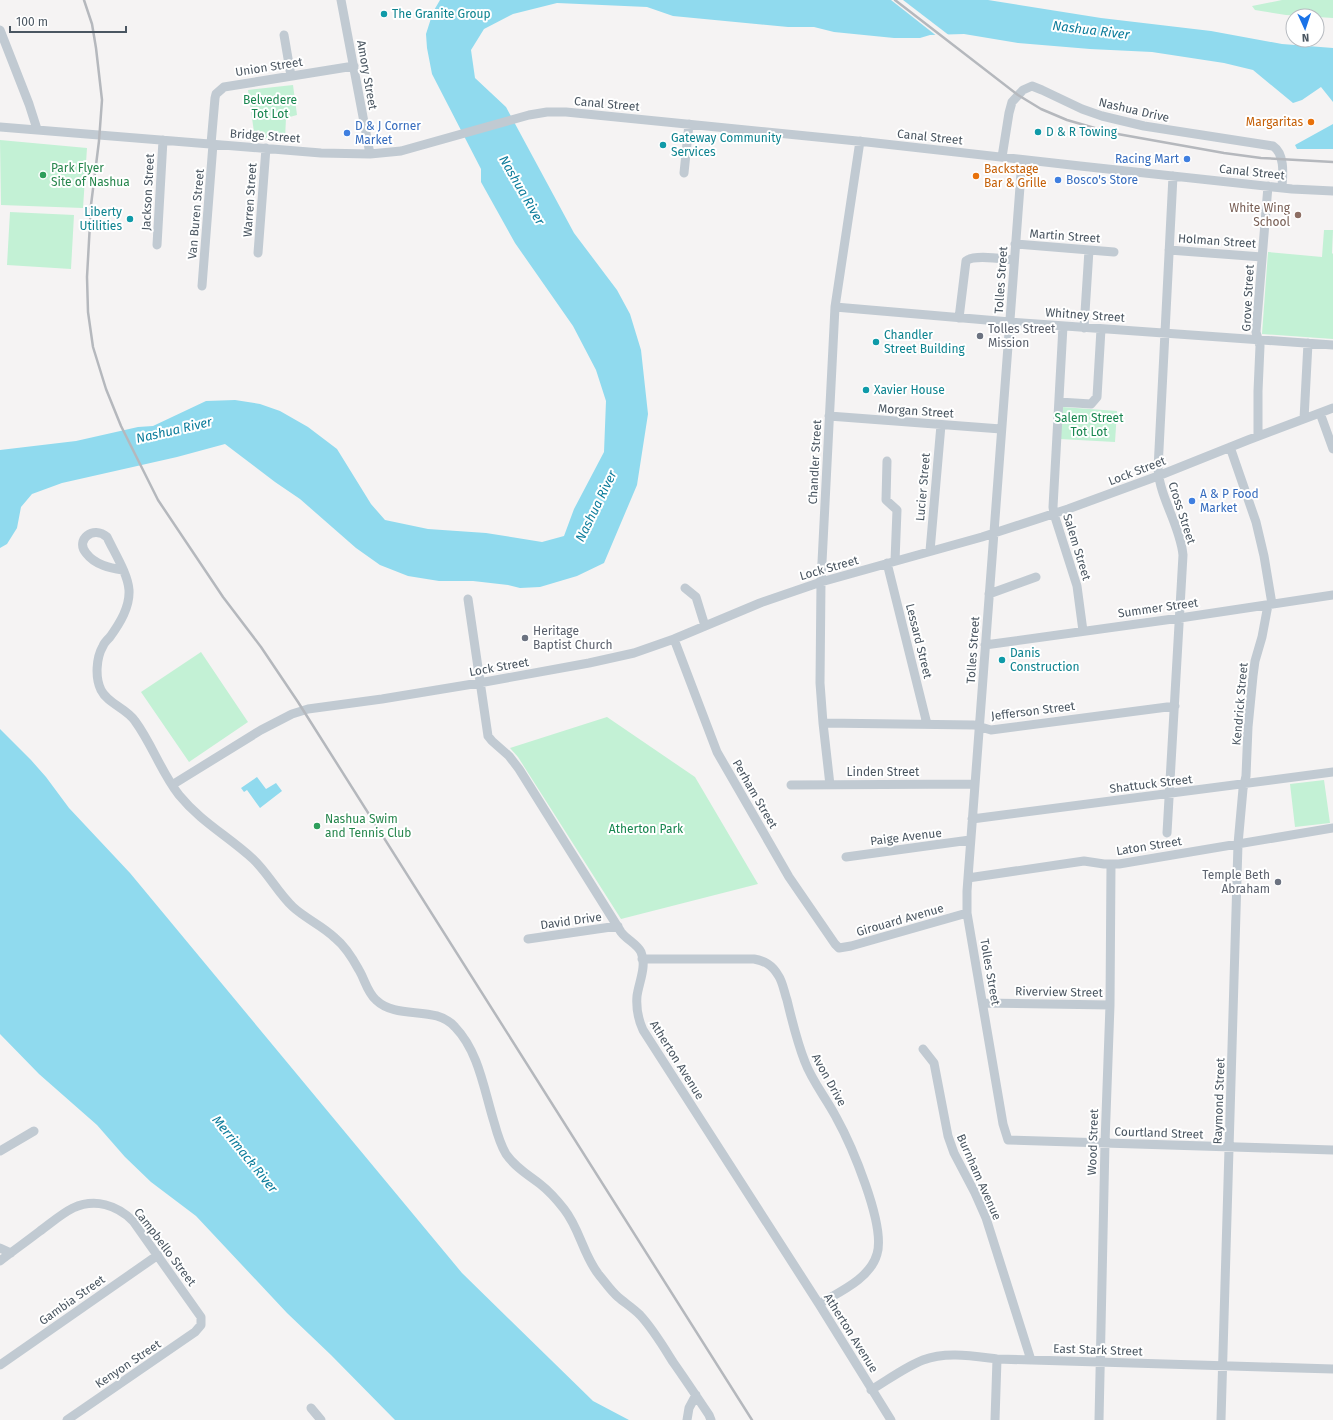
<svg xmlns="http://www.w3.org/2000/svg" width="1333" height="1420" viewBox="0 0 1333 1420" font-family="'Fira Sans',sans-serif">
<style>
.green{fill:#c3f1d5}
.water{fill:#90daee}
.pier{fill:#f5f3f3}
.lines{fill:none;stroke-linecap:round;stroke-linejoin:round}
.minor{stroke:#c1cad2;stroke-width:9}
.rail{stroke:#b5b8bd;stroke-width:2.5}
.culture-dot{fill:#0f9aa8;stroke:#fff;stroke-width:1.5}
.food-dot{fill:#e8710a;stroke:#fff;stroke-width:1.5}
.shop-dot{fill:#3f7fe0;stroke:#fff;stroke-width:1.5}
.leisure-dot{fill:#2e9e5b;stroke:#fff;stroke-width:1.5}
.education-dot{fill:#8d6e63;stroke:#fff;stroke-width:1.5}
.worship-dot{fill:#6b7280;stroke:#fff;stroke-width:1.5}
.labels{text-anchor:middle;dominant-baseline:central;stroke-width:4;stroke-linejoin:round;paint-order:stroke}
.culture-label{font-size:12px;fill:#0d838f;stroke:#fff;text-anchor:start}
.street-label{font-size:12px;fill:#4a5661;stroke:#fff}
.park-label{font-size:12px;fill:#17864f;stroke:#fff}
.food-label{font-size:12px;fill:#c56008;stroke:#fff;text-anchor:end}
.shop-label{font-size:12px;fill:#366cbe;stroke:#fff;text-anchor:start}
.leisure-label{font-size:12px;fill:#27864d;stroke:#fff;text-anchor:start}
.education-label{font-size:12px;fill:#785e54;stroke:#fff;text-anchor:end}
.worship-label{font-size:12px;fill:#5b616d;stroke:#fff;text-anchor:start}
.water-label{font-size:13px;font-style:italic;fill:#0c7c9b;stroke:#fff}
</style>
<rect width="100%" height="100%" fill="#f5f3f3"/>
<path class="green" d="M1282 0H1333V18L1286 15 1255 10 1252 6Z
M293 85 297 115 286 118 285 139H255L248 90Z
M0 140 87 148 83 208 1 205Z
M10 212 74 215 71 269 7 265Z
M1324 230H1333L1332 253 1333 254V339L1262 334 1268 252 1322 257Z
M1062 407 1117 411 1115 442 1060 439Z
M201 652 248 722 189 762 141 692Z
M607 717 695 777 758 884 621 919 518 757 510 748Z
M1324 780 1330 823 1295 827 1290 784Z"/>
<path class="water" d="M440 0H988L1101 18 1211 31 1282 44 1333 48V102L1321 87 1302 100 1293 103 1253 70 1224 63 1152 52 1090 49 1018 43 964 34 930 35 920 38H894L834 32 814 27H788L673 16 647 7 557 3 513 14 484 29 471 50 475 78 506 107 574 233 617 290 630 314 641 350 648 414 637 485 604 563 577 576 540 587 520 588 508 585 473 581H439L408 576 380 565 356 548 300 499 275 482 225 444 177 457 62 483 32 494 21 507 17 528 7 544 0 548V450L76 441 138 427 153 426 206 401 235 400 260 404 280 411 308 427 337 449 371 504 385 520 428 529 486 533 542 542 564 536 574 509 604 452 606 401 596 370 573 326 515 243 481 182V169L432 74 427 48 426 34 433 12Z
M1333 124V149H1297L1295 145Z
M0 729 31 760 46 777 69 808 130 873 462 1273 593 1401 629 1420H395L331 1355 287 1313 196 1216 151 1182 125 1157 97 1125 39 1074 0 1034Z
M257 777 266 789 276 783 282 791 260 808 247 790 244 792 241 788Z"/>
<path class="pier" d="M891 0H903L950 36 938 37Z"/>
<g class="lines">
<path class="minor" d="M341 0 370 154
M0 30 29 104 37 129
M284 35 291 76
M0 127 321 153 370 154 401 151 529 115 547 112H566L867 142 1080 166 1292 189 1333 191
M211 144 215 98 216 94 224 87 354 66
M1002 157 1009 113 1012 102 1023 90 1032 86 1042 90 1082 109 1102 116 1144 126 1273 146C1285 154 1283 174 1282 187
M1022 160 967 891V913L1003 1124 1008 1140 1333 1150
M684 173 689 124
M1015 244 1114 252
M157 245 163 140
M1169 250 1262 257
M258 253 266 148
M202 286 213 144
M835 307 1010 322 1333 345
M959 318 966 261C974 254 1002 259 1014 260
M1063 326 1053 507 1054 514 1077 586 1083 631
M1084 328 1089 250
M1059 402 1091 404 1097 397 1101 329
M1320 413 1333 449
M829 416 1001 429
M1304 419 1308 343
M1258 436V391L1260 346 1256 332 1268 186
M1230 447 1256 522 1264 556 1272 604
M887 461 886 500 897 510 895 561
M930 551 941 425
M887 563 927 724
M123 570C110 568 95 565 86 553 75 540 93 525 107 537 114 552 128 574 129 590 130 607 120 623 110 637 108 639 104 643 103 646 96 658 95 678 101 690 108 704 126 708 135 721 152 744 161 772 179 795 201 822 228 836 253 859 268 873 278 893 293 907 306 919 323 926 335 938 345 946 353 959 359 970 365 980 367 992 376 1000 398 1021 435 1004 455 1027 479 1052 484 1090 494 1122 497 1133 500 1144 506 1154 515 1167 528 1175 540 1184 549 1191 557 1200 564 1209 580 1229 583 1255 599 1275 605 1282 611 1291 618 1297 625 1303 633 1308 640 1315 653 1329 663 1346 673 1362 685 1379 697 1397 709 1415L711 1420
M685 588 696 597 705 626
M989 594 1036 577
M468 599 488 736 492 741 509 756 519 769 621 932C627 940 637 944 641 952 647 966 639 982 637 996 636 1008 638 1019 643 1030L819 1304 891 1420
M674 639 717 752 789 877 835 944 839 948 851 946 967 913
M985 645 1180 618 1333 595
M823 723 974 725 991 730 1175 706
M172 785 261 730 292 714 308 709 382 699 479 683 589 663 634 653 674 639 760 603 821 582 982 537 1068 509 1158 476 1248 440 1333 408
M791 785 975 784
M830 785 823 723 820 683 821 582 835 307 860 141
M972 819 1333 772
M1167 833 1183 555C1180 525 1160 499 1158 469L1173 176
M846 857 970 840
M968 878 1084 861 1104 864H1119L1333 828
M528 939 618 926
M642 959H754C765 961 772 965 778 975 783 982 784 992 787 1000 792 1021 797 1042 805 1062 812 1081 826 1098 836 1117 851 1144 886 1225 877 1254 870 1279 839 1292 819 1304
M983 1003 1110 1005
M923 1049 934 1063 948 1136 954 1153 975 1193 986 1218 1031 1360
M0 1151 34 1131
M0 1248 11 1253
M0 1261C13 1251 27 1241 40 1231 51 1223 61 1214 73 1208 95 1198 117 1205 133 1221L201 1317V1325L195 1332 67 1420
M0 1365 158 1255
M871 1390C888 1380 905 1367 923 1360 946 1351 973 1356 997 1359L1333 1369
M311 1408 321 1420
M687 1420 689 1408 696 1395
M995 1420 997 1359
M1099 1420 1105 1143 1110 1005 1111 864
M1221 1420 1238 844 1243 789 1246 776 1248 727 1253 676 1255 661 1262 637 1268 605"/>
<path class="rail" d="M84 0 92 24 96 48 102 100 99 141 91 205 87 277 88 312 93 347 106 389 121 426 158 500 223 597 261 647 298 702 752 1420
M895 0 1018 95 1041 109 1067 120 1112 133 1224 153 1261 158 1333 162"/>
</g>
<g class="culture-dot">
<circle cx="384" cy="14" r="4"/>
<circle cx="1038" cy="132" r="4"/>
<circle cx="663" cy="145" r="4"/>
<circle cx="130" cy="219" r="4"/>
<circle cx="876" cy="342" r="4"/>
<circle cx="866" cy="390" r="4"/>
<circle cx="1002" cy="660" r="4"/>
</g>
<g class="food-dot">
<circle cx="1311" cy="122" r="4"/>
<circle cx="976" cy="176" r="4"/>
</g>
<g class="shop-dot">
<circle cx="347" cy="133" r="4"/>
<circle cx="1187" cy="159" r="4"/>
<circle cx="1058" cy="180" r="4"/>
<circle cx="1192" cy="501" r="4"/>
</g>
<g class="leisure-dot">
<circle cx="43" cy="175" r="4"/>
<circle cx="317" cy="826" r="4"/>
</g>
<circle class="education-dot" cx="1298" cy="215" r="4"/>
<g class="worship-dot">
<circle cx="980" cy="336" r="4"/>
<circle cx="525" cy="638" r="4"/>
<circle cx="1278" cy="882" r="4"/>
</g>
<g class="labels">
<g class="culture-label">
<text x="392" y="14">The Granite Group</text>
<text x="1046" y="132">D &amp; R Towing</text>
<text x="671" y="138">Gateway Community<tspan x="671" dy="14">Services</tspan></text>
<text x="122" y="212" text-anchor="end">Liberty<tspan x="122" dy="14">Utilities</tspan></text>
<text x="884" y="335">Chandler<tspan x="884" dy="14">Street Building</tspan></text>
<text x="874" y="390">Xavier House</text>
<text x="1010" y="653">Danis<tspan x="1010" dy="14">Construction</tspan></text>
</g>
<g class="street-label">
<text transform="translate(269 67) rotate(-9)">Union Street</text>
<text transform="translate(367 75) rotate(80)">Amory Street</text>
<text transform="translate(607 104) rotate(5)">Canal Street</text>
<text transform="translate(1134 110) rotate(13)">Nashua Drive</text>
<text transform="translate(265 136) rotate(4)">Bridge Street</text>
<text transform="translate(930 137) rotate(6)">Canal Street</text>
<text transform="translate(1252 172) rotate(6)">Canal Street</text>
<text transform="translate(148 192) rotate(-87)">Jackson Street</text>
<text transform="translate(250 200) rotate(-86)">Warren Street</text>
<text transform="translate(196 214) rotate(-85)">Van Buren Street</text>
<text transform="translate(1065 236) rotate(4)">Martin Street</text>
<text transform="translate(1217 241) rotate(4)">Holman Street</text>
<text transform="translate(1001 280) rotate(-86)">Tolles Street</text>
<text transform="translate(1248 298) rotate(-87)">Grove Street</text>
<text transform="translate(1085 315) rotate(4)">Whitney Street</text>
<text transform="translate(916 411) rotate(4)">Morgan Street</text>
<text transform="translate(815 462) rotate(-87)">Chandler Street</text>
<text transform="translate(1137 471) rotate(-21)">Lock Street</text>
<text transform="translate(923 487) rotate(-85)">Lucier Street</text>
<text transform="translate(1182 513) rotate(72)">Cross Street</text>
<text transform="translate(1077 547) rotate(73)">Salem Street</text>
<text transform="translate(829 568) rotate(-16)">Lock Street</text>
<text transform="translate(1158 608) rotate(-8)">Summer Street</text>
<text transform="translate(919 641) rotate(76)">Lessard Street</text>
<text transform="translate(973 650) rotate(-86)">Tolles Street</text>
<text transform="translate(499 667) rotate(-10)">Lock Street</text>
<text transform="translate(1240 704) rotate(-85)">Kendrick Street</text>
<text transform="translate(1033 711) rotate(-7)">Jefferson Street</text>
<text x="883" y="772">Linden Street</text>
<text transform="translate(1151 784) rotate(-7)">Shattuck Street</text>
<text transform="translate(755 794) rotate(60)">Perham Street</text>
<text transform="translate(906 837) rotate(-7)">Paige Avenue</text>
<text transform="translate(1149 846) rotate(-9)">Laton Street</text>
<text transform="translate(900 920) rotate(-16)">Girouard Avenue</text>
<text transform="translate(571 921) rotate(-8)">David Drive</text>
<text transform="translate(990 972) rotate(80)">Tolles Street</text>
<text transform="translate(1059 992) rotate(1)">Riverview Street</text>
<text transform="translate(677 1060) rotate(58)">Atherton Avenue</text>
<text transform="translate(829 1080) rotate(61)">Avon Drive</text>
<text transform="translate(1219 1101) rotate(-88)">Raymond Street</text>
<text transform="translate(1159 1133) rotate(2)">Courtland Street</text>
<text transform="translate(1093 1142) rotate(-88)">Wood Street</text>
<text transform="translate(979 1177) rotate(66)">Burnham Avenue</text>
<text transform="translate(165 1247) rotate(53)">Campbello Street</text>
<text transform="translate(72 1300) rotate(-35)">Gambia Street</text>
<text transform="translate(851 1333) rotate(58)">Atherton Avenue</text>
<text transform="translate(1098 1350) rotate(2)">East Stark Street</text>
<text transform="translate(128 1364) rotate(-34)">Kenyon Street</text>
</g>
<g class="park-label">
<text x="270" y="100">Belvedere<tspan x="270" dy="14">Tot Lot</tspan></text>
<text x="1089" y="418">Salem Street<tspan x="1089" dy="14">Tot Lot</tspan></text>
<text x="646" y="829">Atherton Park</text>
</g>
<g class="food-label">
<text x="1303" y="122">Margaritas</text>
<text x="984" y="169" text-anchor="start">Backstage<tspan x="984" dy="14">Bar &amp; Grille</tspan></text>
</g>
<g class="shop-label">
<text x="355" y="126">D &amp; J Corner<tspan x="355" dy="14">Market</tspan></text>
<text x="1179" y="159" text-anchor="end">Racing Mart</text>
<text x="1066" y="180">Bosco's Store</text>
<text x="1200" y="494">A &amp; P Food<tspan x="1200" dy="14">Market</tspan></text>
</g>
<g class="leisure-label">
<text x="51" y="168">Park Flyer<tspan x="51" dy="14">Site of Nashua</tspan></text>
<text x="325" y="819">Nashua Swim<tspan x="325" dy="14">and Tennis Club</tspan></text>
</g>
<g class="education-label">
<text x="1290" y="208">White Wing<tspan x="1290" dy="14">School</tspan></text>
</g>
<g class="worship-label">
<text x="988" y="329">Tolles Street<tspan x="988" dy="14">Mission</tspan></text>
<text x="533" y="631">Heritage<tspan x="533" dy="14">Baptist Church</tspan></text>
<text x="1270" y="875" text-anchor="end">Temple Beth<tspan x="1270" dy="14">Abraham</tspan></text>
</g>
<g class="water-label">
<text transform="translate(1091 30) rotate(7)">Nashua River</text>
<text transform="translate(522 190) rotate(60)">Nashua River</text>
<text transform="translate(174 430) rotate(-13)">Nashua River</text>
<text transform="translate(596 506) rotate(-64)">Nashua River</text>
<text transform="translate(245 1154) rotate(51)">Merrimack River</text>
</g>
</g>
<g transform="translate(1305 28) rotate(177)"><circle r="19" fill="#ffffff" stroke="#b7bbc0"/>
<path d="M0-3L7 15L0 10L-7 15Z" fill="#1a73e8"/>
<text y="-6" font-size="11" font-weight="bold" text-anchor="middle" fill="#4a5661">N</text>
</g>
<path d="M10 26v6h116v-6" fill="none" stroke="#4a5661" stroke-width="2"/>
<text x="16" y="26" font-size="12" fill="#4a5661" stroke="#ffffff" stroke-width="3" paint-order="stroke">100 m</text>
</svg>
